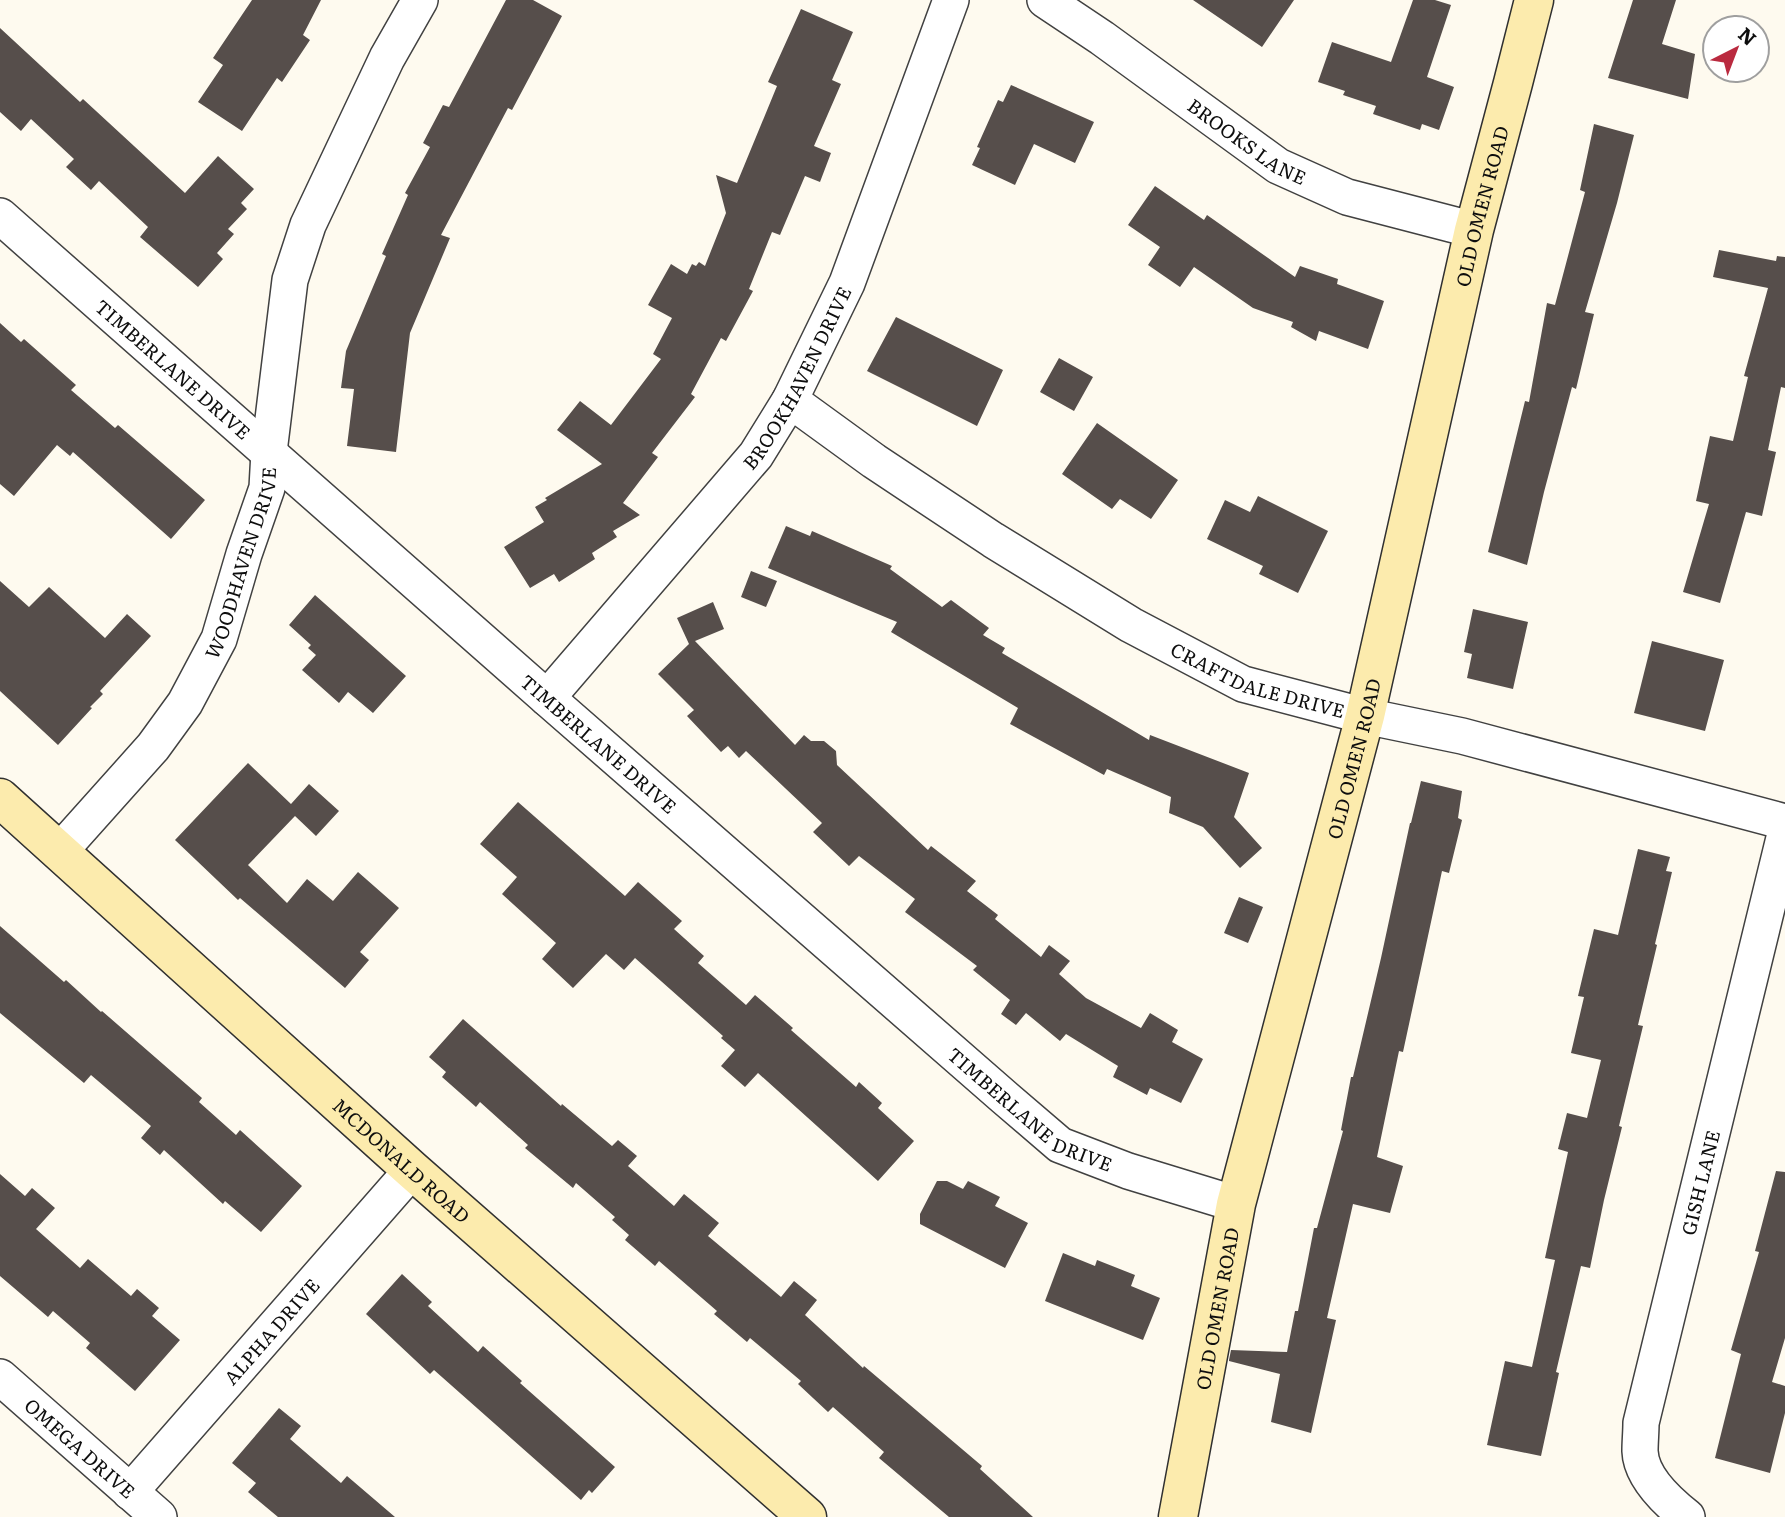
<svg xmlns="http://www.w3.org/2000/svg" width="1785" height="1517" viewBox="0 0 1785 1517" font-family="Literata,serif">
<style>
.building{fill:#564e4b}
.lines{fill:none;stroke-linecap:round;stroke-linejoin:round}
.street-casing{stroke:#414141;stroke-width:38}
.secondary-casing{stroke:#303030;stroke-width:41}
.street{stroke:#fff;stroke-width:35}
.secondary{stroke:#fcebad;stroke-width:38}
.labels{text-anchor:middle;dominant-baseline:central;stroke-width:7;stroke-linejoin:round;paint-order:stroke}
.street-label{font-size:19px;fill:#0e0e0e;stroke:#fff}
</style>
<rect width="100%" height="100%" fill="#fefaef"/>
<path class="building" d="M252 0H321L303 35 310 40 282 82 277 78 242 131 198 102 223 65 213 58Z
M506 0H533L562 16 512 110 508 108 441 235 450 238 410 333 396 452 347 446 354 389 341 388 346 351 386 256 382 254 408 195 405 193 430 147 423 143 443 105 449 107Z
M1193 0H1294L1262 47Z
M1413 0H1435L1451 5 1427 77 1454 87 1439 130 1422 124 1420 130 1373 114 1376 106 1343 95 1345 91 1318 82 1332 42 1391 62Z
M1633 0H1676L1662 44 1695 54 1688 99 1608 78Z
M801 9 853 32 832 80 841 84 814 146 831 153 820 182 805 176 780 235 772 232 749 289 753 291 726 341 721 338 691 394 695 397 652 453 658 457 623 503 640 515 613 531 617 537 592 553 595 559 559 582 554 574 530 588 504 547 544 522 535 507 547 500 545 498 602 464 557 430 580 401 611 425 661 359 653 354 672 318 648 305 671 264 687 274 692 264 696 266 699 262 705 266 726 213 716 175 737 183 777 86 768 82Z
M0 28 80 102 83 99 185 193 218 156 254 189 241 203 247 209 228 229 234 234 217 253 223 259 198 287 140 237 148 227 99 181 91 190 66 167 74 159 31 119 21 131 0 112Z
M1011 85 1094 122 1075 163 1034 144 1015 185 972 165 980 148 977 147 998 100 1003 102Z
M1594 124 1634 135 1617 203 1585 312 1594 314 1576 389 1572 387 1544 492 1527 565 1488 552 1525 401 1529 402 1547 303 1555 305 1585 192 1580 190Z
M1155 186 1204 220 1207 215 1295 277 1300 266 1338 279 1337 284 1384 301 1368 349 1319 331 1316 341 1291 327 1293 322 1253 308 1194 267 1180 287 1148 265 1160 247 1128 225Z
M1719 250 1776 261 1777 256 1785 257V388L1781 387 1768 450 1776 452 1762 516 1746 512 1720 603 1683 592 1709 504 1696 501 1710 436 1733 441 1748 377 1744 376 1768 288 1713 277Z
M896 317 1003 370 977 426 867 371Z
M0 323 21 342 24 339 76 385 71 390 115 428 118 425 205 500 171 539 73 452 70 456 57 445 14 496 0 484Z
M1059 358 1093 377 1074 411 1040 392Z
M1097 423 1178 480 1151 519 1120 499 1112 509 1062 474Z
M1258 496 1328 531 1298 593 1259 574 1263 566 1207 539 1225 500 1250 512Z
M786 526 810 536 812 531 892 566 890 569 942 607 951 600 989 628 983 635 1005 648 1002 653 1149 740 1150 735 1249 773 1234 817 1262 848 1240 868 1203 827 1169 813 1171 797 1107 769 1104 775 1010 724 1018 708 891 632 897 622 768 568Z
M751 571 777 581 766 607 741 597Z
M0 581 29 607 49 587 105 638 127 614 151 636 100 691 103 694 90 707 92 708 58 745 0 691Z
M315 595 406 676 373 713 348 692 339 703 302 670 316 655 308 648 311 645 289 625Z
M713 602 724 629 695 641 795 745 804 735 811 741H824L836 751 837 765 928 850 931 846 976 881 967 891 998 915 995 919 1041 957 1049 945 1070 961 1059 974 1086 998 1141 1028 1150 1013 1178 1030 1172 1042 1203 1059 1181 1103 1150 1088 1147 1095 1113 1077 1118 1066 1066 1034 1060 1041 1026 1013 1016 1025 1001 1014 1010 1000 973 970 977 966 905 912 915 899 859 856 849 866 813 832 822 823 746 751 739 758 728 746 721 752 687 716 694 710 658 674 689 644 677 618Z
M1473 609 1528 622 1513 689 1467 678 1472 654 1464 652Z
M1652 641 1724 660 1705 731 1634 713Z
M248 763 291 804 309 784 339 811 316 836 295 816 248 865 287 903 307 879 333 901 358 872 399 908 360 952 369 960 345 988 240 898 238 900 175 840Z
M1421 781 1462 791 1458 818 1462 820 1449 873 1442 871 1403 1052 1399 1051 1377 1157 1403 1166 1390 1213 1353 1204 1327 1318 1336 1320 1311 1433 1271 1422 1280 1374 1229 1361V1360L1231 1350 1287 1352 1295 1311H1298L1314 1228H1317L1343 1131 1341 1130 1351 1077H1353L1381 958 1410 823H1411Z
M518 802 625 896 638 882 682 921 674 929 704 956 698 963 746 1005 755 995 793 1028 791 1030 856 1087 859 1082 882 1103 878 1108 914 1141 878 1181 758 1073 745 1087 721 1066 735 1050 721 1038 723 1036 635 958 624 970 606 954 573 988 542 959 556 943 502 894 517 877 480 844Z
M1638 849 1670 857 1666 871 1672 872 1655 944 1657 945 1638 1025 1643 1026 1619 1126 1622 1127 1604 1200 1590 1268 1581 1266 1556 1372 1559 1373 1541 1456 1487 1445 1505 1361 1532 1367 1555 1260 1545 1258 1568 1152 1558 1149 1567 1113 1587 1118 1601 1060 1571 1053 1584 997 1578 996 1594 929 1618 935Z
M1239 897 1263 907 1248 943 1224 933Z
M0 926 64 982 66 980 101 1012 102 1011 202 1098 199 1102 236 1135 240 1130 302 1186 261 1232 225 1201 223 1204 164 1150 160 1155 141 1138 151 1126 91 1075 84 1083 0 1013Z
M463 1019 561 1106 562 1104 612 1146 618 1140 637 1156 628 1166 674 1206 684 1194 719 1223 708 1236 781 1297 794 1281 817 1300 805 1315 863 1368 864 1366 982 1466 980 1469 1033 1517H949L879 1458 884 1452 833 1407 828 1412 798 1384 801 1381 750 1338 747 1342 714 1314 717 1311 659 1261 655 1266 625 1240 629 1235 612 1220 615 1217 576 1183 573 1188 525 1148 528 1145 480 1102 476 1107 442 1077 446 1072 429 1057Z
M1776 1171 1785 1172V1338L1772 1382 1785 1386V1413L1770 1473 1715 1458 1741 1354 1731 1350 1759 1252 1755 1251Z
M0 1174 25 1196 32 1188 55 1208 36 1229 80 1268 88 1259 131 1296 137 1289 159 1308 152 1316 180 1340 135 1391 86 1348 90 1343 53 1311 48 1317 0 1276Z
M937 1181H947L963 1189 968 1181 1000 1197 995 1206 1028 1223 1005 1268 920 1224V1214Z
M1063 1253 1095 1266 1097 1260 1135 1275 1131 1286 1160 1298 1143 1340 1045 1301Z
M402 1274 432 1302 428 1306 478 1352 483 1346 522 1381 520 1383 615 1467 592 1493 589 1490 581 1500 434 1370 430 1374 366 1314Z
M279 1408 301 1426 290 1439 341 1483 347 1476 395 1517H278L248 1492 256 1483 232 1463Z"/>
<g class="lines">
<g class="street-casing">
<g id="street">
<path id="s1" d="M1045 0 1102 38 1278 166 1347 197 1474 230"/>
<path id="s2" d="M0 216 547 698 1004 1097 1060 1145 1128 1171 1236 1204"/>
<path id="s3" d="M790 400 874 461 993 540 1131 625 1243 684 1365 716 1462 736 1785 822"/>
<path id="s4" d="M547 698 756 455 790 400 847 283 951 0"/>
<path id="s5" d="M60 851 153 747 185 703 219 639 244 554 267 488 269 452 290 280 308 225 387 58 420 0"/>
<path id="s6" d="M0 1377 159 1517"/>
<path id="s7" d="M130 1492 412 1170"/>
<path id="s8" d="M1687 1517C1668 1502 1641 1477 1640 1451 1640 1442 1641 1432 1641 1423L1785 834"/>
</g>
</g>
<g class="secondary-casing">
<g id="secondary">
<path id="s9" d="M0 798 412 1170 807 1517"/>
<path id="s10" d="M1178 1517 1236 1204 1365 716 1474 230 1513 83 1534 0"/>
</g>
</g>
<use href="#street" class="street"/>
<use href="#secondary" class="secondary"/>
</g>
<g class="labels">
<g class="street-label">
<text stroke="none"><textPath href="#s1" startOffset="247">BROOKS LANE</textPath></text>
<text stroke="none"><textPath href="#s10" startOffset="1346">OLD OMEN ROAD</textPath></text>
<text stroke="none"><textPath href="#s2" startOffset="231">TIMBERLANE DRIVE</textPath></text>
<text stroke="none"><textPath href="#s4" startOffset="408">BROOKHAVEN DRIVE</textPath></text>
<text stroke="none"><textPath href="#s5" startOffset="346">WOODHAVEN DRIVE</textPath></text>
<text stroke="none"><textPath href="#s3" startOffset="548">CRAFTDALE DRIVE</textPath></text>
<text stroke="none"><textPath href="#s2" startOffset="798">TIMBERLANE DRIVE</textPath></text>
<text stroke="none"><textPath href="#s10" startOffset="779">OLD OMEN ROAD</textPath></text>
<text stroke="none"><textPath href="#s2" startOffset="1365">TIMBERLANE DRIVE</textPath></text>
<text stroke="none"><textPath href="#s9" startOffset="541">MCDONALD ROAD</textPath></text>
<text stroke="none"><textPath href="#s8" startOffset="359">GISH LANE</textPath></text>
<text stroke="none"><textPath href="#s10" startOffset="212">OLD OMEN ROAD</textPath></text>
<text stroke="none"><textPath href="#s7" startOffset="214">ALPHA DRIVE</textPath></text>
<text stroke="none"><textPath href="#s6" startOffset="107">OMEGA DRIVE</textPath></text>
</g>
</g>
<g transform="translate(1736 49) rotate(42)"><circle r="33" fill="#ffffff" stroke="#9f9f9f" stroke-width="2"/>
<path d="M0-5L12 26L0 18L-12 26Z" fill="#ba2a3f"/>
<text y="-10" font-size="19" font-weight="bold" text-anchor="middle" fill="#0e0e0e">N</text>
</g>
</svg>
